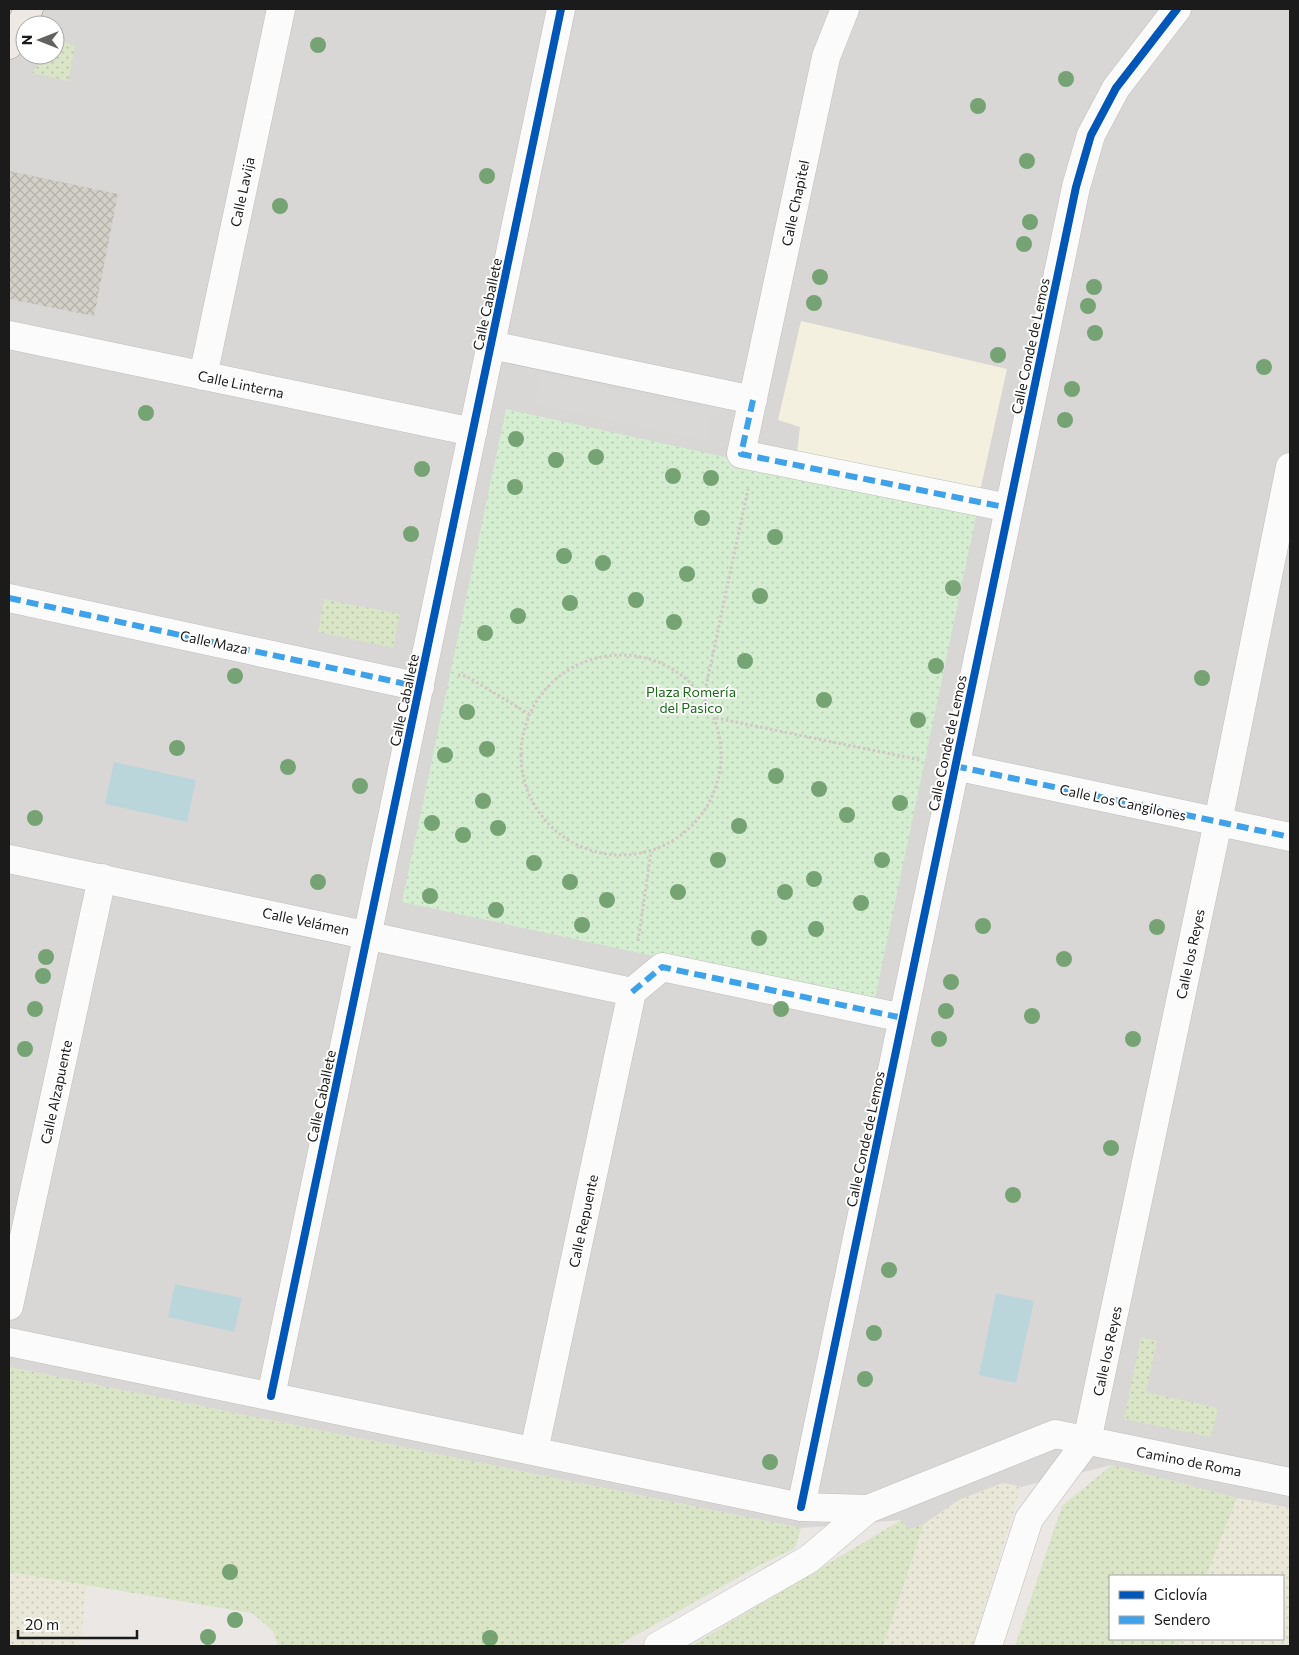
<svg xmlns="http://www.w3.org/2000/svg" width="1299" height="1655" viewBox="0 0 1299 1655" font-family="Commissioner,sans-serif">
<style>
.residential{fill:#d9d7d6;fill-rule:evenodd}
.education{fill:#f3f0e0}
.construction{fill:url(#construction-cross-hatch)}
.farmland{fill:url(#farmland-dots)}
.grass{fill:url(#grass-dots)}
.park{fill:url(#park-dots)}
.parking{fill:#dad8d7}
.water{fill:#bbd6da}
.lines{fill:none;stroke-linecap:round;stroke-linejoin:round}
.minor-casing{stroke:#bfbebc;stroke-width:29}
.major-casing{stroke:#9d9284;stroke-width:29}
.path{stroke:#d4c6c6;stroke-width:3;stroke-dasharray:2.5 2.5;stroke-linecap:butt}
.minor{stroke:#fcfbfb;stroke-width:28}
.major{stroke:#eee9e4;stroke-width:28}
.quiet{stroke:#3da2ea;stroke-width:6;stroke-dasharray:12 6;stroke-linecap:butt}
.cycleway-casing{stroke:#fff;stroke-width:11}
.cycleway{stroke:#0057b8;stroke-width:8}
.tree{fill:#76a373}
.labels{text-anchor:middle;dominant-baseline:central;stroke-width:4;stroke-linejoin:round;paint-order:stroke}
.street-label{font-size:14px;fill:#1b1b1b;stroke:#fff}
.park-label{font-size:14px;fill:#186c16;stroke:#fff}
</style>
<defs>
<pattern id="construction-cross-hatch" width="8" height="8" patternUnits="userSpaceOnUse" patternTransform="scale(1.25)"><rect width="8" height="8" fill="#d2d0c7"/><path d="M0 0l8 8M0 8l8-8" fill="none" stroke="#b4b2aa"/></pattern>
<pattern id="farmland-dots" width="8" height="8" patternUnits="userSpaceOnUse" patternTransform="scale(1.25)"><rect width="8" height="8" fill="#e9e8d8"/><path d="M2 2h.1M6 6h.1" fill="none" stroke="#c7c6b9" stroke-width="1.8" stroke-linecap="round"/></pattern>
<pattern id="grass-dots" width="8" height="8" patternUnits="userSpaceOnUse" patternTransform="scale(1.25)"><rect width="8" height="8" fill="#dae4c6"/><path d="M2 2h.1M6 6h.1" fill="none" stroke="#bac3aa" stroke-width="1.8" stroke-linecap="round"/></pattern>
<pattern id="park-dots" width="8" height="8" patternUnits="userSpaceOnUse" patternTransform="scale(1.25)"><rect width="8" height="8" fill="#d5edd1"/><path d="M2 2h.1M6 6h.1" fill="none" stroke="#b6cbb3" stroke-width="1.8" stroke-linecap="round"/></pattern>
</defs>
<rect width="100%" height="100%" fill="#eae7e4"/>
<path class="residential" d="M9 9H1290V1508L1237 1498 1112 1465 1021 1487 1003 1483 959 1500 924 1524 909 1530 901 1520 801 1528 9 1367ZM25 25H55V55H25Z"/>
<path class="education" d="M801 321 1007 369 980 491 797 452 800 427 778 420Z"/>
<path class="construction" d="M9 171 118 194 94 316 9 299Z"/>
<path class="farmland" d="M1003 1483 1021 1487 973 1646H883L924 1524 959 1500Z
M1237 1498 1290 1508V1646H1179L1182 1639H1283V1576H1206Z
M9 1572 87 1584 80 1646H9Z"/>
<path class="grass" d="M56 38 75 46 68 81 32 73 44 55H55Z
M324 599 400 614 393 648 318 632Z
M1141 1337 1157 1341 1146 1392 1218 1408 1211 1437 1124 1419Z
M9 1367 801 1528 795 1548 760 1565 617 1646H278L273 1631 252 1613 9 1572Z
M1112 1465 1237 1498 1206 1576H1110V1639H1182L1179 1646H1015L1062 1506Z
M901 1520 909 1529 924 1524 883 1646H691Z"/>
<path class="park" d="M506 409 977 512 874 1003 402 902Z"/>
<path class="parking" d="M540 374 714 411 706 440 534 403Z"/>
<path class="water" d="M114 762 196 780 187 822 105 804Z
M175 1284 242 1298 234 1332 168 1317Z
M996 1293 1034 1301 1016 1383 979 1375Z"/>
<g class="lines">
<g class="minor-casing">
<path id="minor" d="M845 9 826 57 741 454 1009 508
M9 335 473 432
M491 345 753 400
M203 376 281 9
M9 598 420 687
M955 766 1290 837
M9 859 632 992
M632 992 662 967 903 1018
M9 1306 102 878
M9 1342 801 1507 868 1509 1055 1434 1290 1482
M271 1396 561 9
M534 1451 632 992
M801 1507 1076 187 1091 135 1116 88 1177 9
M658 1646 809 1559 868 1509
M988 1646 1029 1519 1087 1441 1218 822 1290 467"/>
</g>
<g class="major-casing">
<path id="major" d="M9 45 29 9"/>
</g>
<path class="path" d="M521 755a100 100 0 1 1 200 0a100 100 0 1 1-200 0Z
M458 675 466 676 529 714
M704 696 748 489
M716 718 920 760
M638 941 651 852"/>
<use href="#minor" class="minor"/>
<use href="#major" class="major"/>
<path class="quiet" d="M753 400 741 454 1009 508
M9 598 420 687
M955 766 1290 837
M632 992 662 967 903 1018"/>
<g class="cycleway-casing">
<path id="cycleway" d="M271 1396 561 9
M801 1507 1076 187 1091 135 1116 88 1177 9"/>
</g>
<use href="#cycleway" class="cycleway"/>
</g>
<g class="tree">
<circle cx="318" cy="45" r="8"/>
<circle cx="1066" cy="79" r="8"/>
<circle cx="978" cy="106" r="8"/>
<circle cx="1027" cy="161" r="8"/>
<circle cx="487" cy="176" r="8"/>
<circle cx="280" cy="206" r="8"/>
<circle cx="1030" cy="222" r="8"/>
<circle cx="1024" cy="244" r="8"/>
<circle cx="820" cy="277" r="8"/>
<circle cx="1094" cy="287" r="8"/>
<circle cx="814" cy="303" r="8"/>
<circle cx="1088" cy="306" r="8"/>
<circle cx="1095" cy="333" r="8"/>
<circle cx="998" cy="355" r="8"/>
<circle cx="1264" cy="367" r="8"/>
<circle cx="1072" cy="389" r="8"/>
<circle cx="146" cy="413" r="8"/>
<circle cx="1065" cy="420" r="8"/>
<circle cx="516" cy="439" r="8"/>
<circle cx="596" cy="457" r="8"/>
<circle cx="556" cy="460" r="8"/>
<circle cx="422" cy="469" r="8"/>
<circle cx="673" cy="476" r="8"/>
<circle cx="711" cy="478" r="8"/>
<circle cx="515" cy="487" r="8"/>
<circle cx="702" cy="518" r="8"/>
<circle cx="411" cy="534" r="8"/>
<circle cx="775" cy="537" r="8"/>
<circle cx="564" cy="556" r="8"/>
<circle cx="603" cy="563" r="8"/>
<circle cx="687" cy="574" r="8"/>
<circle cx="953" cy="588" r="8"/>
<circle cx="760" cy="596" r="8"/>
<circle cx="636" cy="600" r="8"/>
<circle cx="570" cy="603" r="8"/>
<circle cx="518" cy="616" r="8"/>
<circle cx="674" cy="622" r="8"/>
<circle cx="485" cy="633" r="8"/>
<circle cx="745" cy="661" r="8"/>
<circle cx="936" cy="666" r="8"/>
<circle cx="235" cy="676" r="8"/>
<circle cx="1202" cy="678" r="8"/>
<circle cx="824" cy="700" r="8"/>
<circle cx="467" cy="712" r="8"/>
<circle cx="918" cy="720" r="8"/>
<circle cx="177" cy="748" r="8"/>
<circle cx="487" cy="749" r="8"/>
<circle cx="445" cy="755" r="8"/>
<circle cx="288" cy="767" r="8"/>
<circle cx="776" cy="776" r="8"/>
<circle cx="360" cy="786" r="8"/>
<circle cx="819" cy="789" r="8"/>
<circle cx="483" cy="801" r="8"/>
<circle cx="900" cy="803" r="8"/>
<circle cx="847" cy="815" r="8"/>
<circle cx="35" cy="818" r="8"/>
<circle cx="432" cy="823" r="8"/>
<circle cx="739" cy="826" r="8"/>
<circle cx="498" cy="828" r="8"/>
<circle cx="463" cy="835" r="8"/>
<circle cx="718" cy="860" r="8"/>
<circle cx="882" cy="860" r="8"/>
<circle cx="534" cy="863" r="8"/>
<circle cx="814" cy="879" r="8"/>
<circle cx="318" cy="882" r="8"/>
<circle cx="570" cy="882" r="8"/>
<circle cx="678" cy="892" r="8"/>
<circle cx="785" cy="892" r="8"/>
<circle cx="430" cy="896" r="8"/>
<circle cx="607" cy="900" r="8"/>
<circle cx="861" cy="903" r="8"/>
<circle cx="496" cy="910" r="8"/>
<circle cx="582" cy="925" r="8"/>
<circle cx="983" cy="926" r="8"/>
<circle cx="1157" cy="927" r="8"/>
<circle cx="816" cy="929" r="8"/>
<circle cx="759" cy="938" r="8"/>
<circle cx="46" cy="957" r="8"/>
<circle cx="1064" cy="959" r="8"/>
<circle cx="43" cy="976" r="8"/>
<circle cx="951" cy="982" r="8"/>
<circle cx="35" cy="1009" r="8"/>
<circle cx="781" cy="1009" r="8"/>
<circle cx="946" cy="1011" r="8"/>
<circle cx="1032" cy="1016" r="8"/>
<circle cx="939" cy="1039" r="8"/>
<circle cx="1133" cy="1039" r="8"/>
<circle cx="25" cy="1049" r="8"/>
<circle cx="1111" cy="1148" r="8"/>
<circle cx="1013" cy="1195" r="8"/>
<circle cx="889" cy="1270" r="8"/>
<circle cx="874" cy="1333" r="8"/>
<circle cx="865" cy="1379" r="8"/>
<circle cx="770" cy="1462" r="8"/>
<circle cx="230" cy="1572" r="8"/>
<circle cx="235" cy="1620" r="8"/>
<circle cx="208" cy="1637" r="8"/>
<circle cx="490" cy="1638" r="8"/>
</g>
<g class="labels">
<g class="street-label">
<text transform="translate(242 192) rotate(-78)">Calle Lavija</text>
<text transform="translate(795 203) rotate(-78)">Calle Chapitel</text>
<text transform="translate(487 304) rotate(-78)">Calle Caballete</text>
<text transform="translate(1030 346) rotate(-78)">Calle Conde de Lemos</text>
<text transform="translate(241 384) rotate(12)">Calle Linterna</text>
<text transform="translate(214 642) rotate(12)">Calle Maza</text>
<text transform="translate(404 700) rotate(-78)">Calle Caballete</text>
<text transform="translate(947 743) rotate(-78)">Calle Conde de Lemos</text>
<text transform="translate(1123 802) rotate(12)">Calle Los Cangilones</text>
<text transform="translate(306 921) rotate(12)">Calle Velámen</text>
<text transform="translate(1190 954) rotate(-78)">Calle los Reyes</text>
<text transform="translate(56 1092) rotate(-78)">Calle Alzapuente</text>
<text transform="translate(321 1096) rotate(-78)">Calle Caballete</text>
<text transform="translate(865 1139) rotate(-78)">Calle Conde de Lemos</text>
<text transform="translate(583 1221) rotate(-78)">Calle Repuente</text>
<text transform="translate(1107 1351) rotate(-78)">Calle los Reyes</text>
<text transform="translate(1189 1461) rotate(11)">Camino de Roma</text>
</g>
<g class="park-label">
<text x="691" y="691">Plaza Romería<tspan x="691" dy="16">del Pasico</tspan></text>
</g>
</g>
<rect width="1299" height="1655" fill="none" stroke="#1b1b1b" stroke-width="20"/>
<rect x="1109" y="1575" width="175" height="65" fill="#ffffff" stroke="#a4a4a4"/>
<rect x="1119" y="1591" width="25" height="8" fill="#0057b8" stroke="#a4a4a4"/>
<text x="1154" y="1600" font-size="15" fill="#1b1b1b">Ciclovía</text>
<rect x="1119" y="1616" width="25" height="8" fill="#3da2ea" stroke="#a4a4a4"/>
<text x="1154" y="1625" font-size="15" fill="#1b1b1b">Sendero</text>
<g transform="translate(40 40) rotate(270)"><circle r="24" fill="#ffffff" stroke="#a4a4a4"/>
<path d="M0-4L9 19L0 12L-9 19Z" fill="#636261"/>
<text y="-8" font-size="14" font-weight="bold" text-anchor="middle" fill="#1b1b1b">N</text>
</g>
<path d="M18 1630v8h119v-8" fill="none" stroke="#1b1b1b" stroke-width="2.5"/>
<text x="25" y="1630" font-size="15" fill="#1b1b1b" stroke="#ffffff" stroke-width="4" paint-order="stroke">20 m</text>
</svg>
